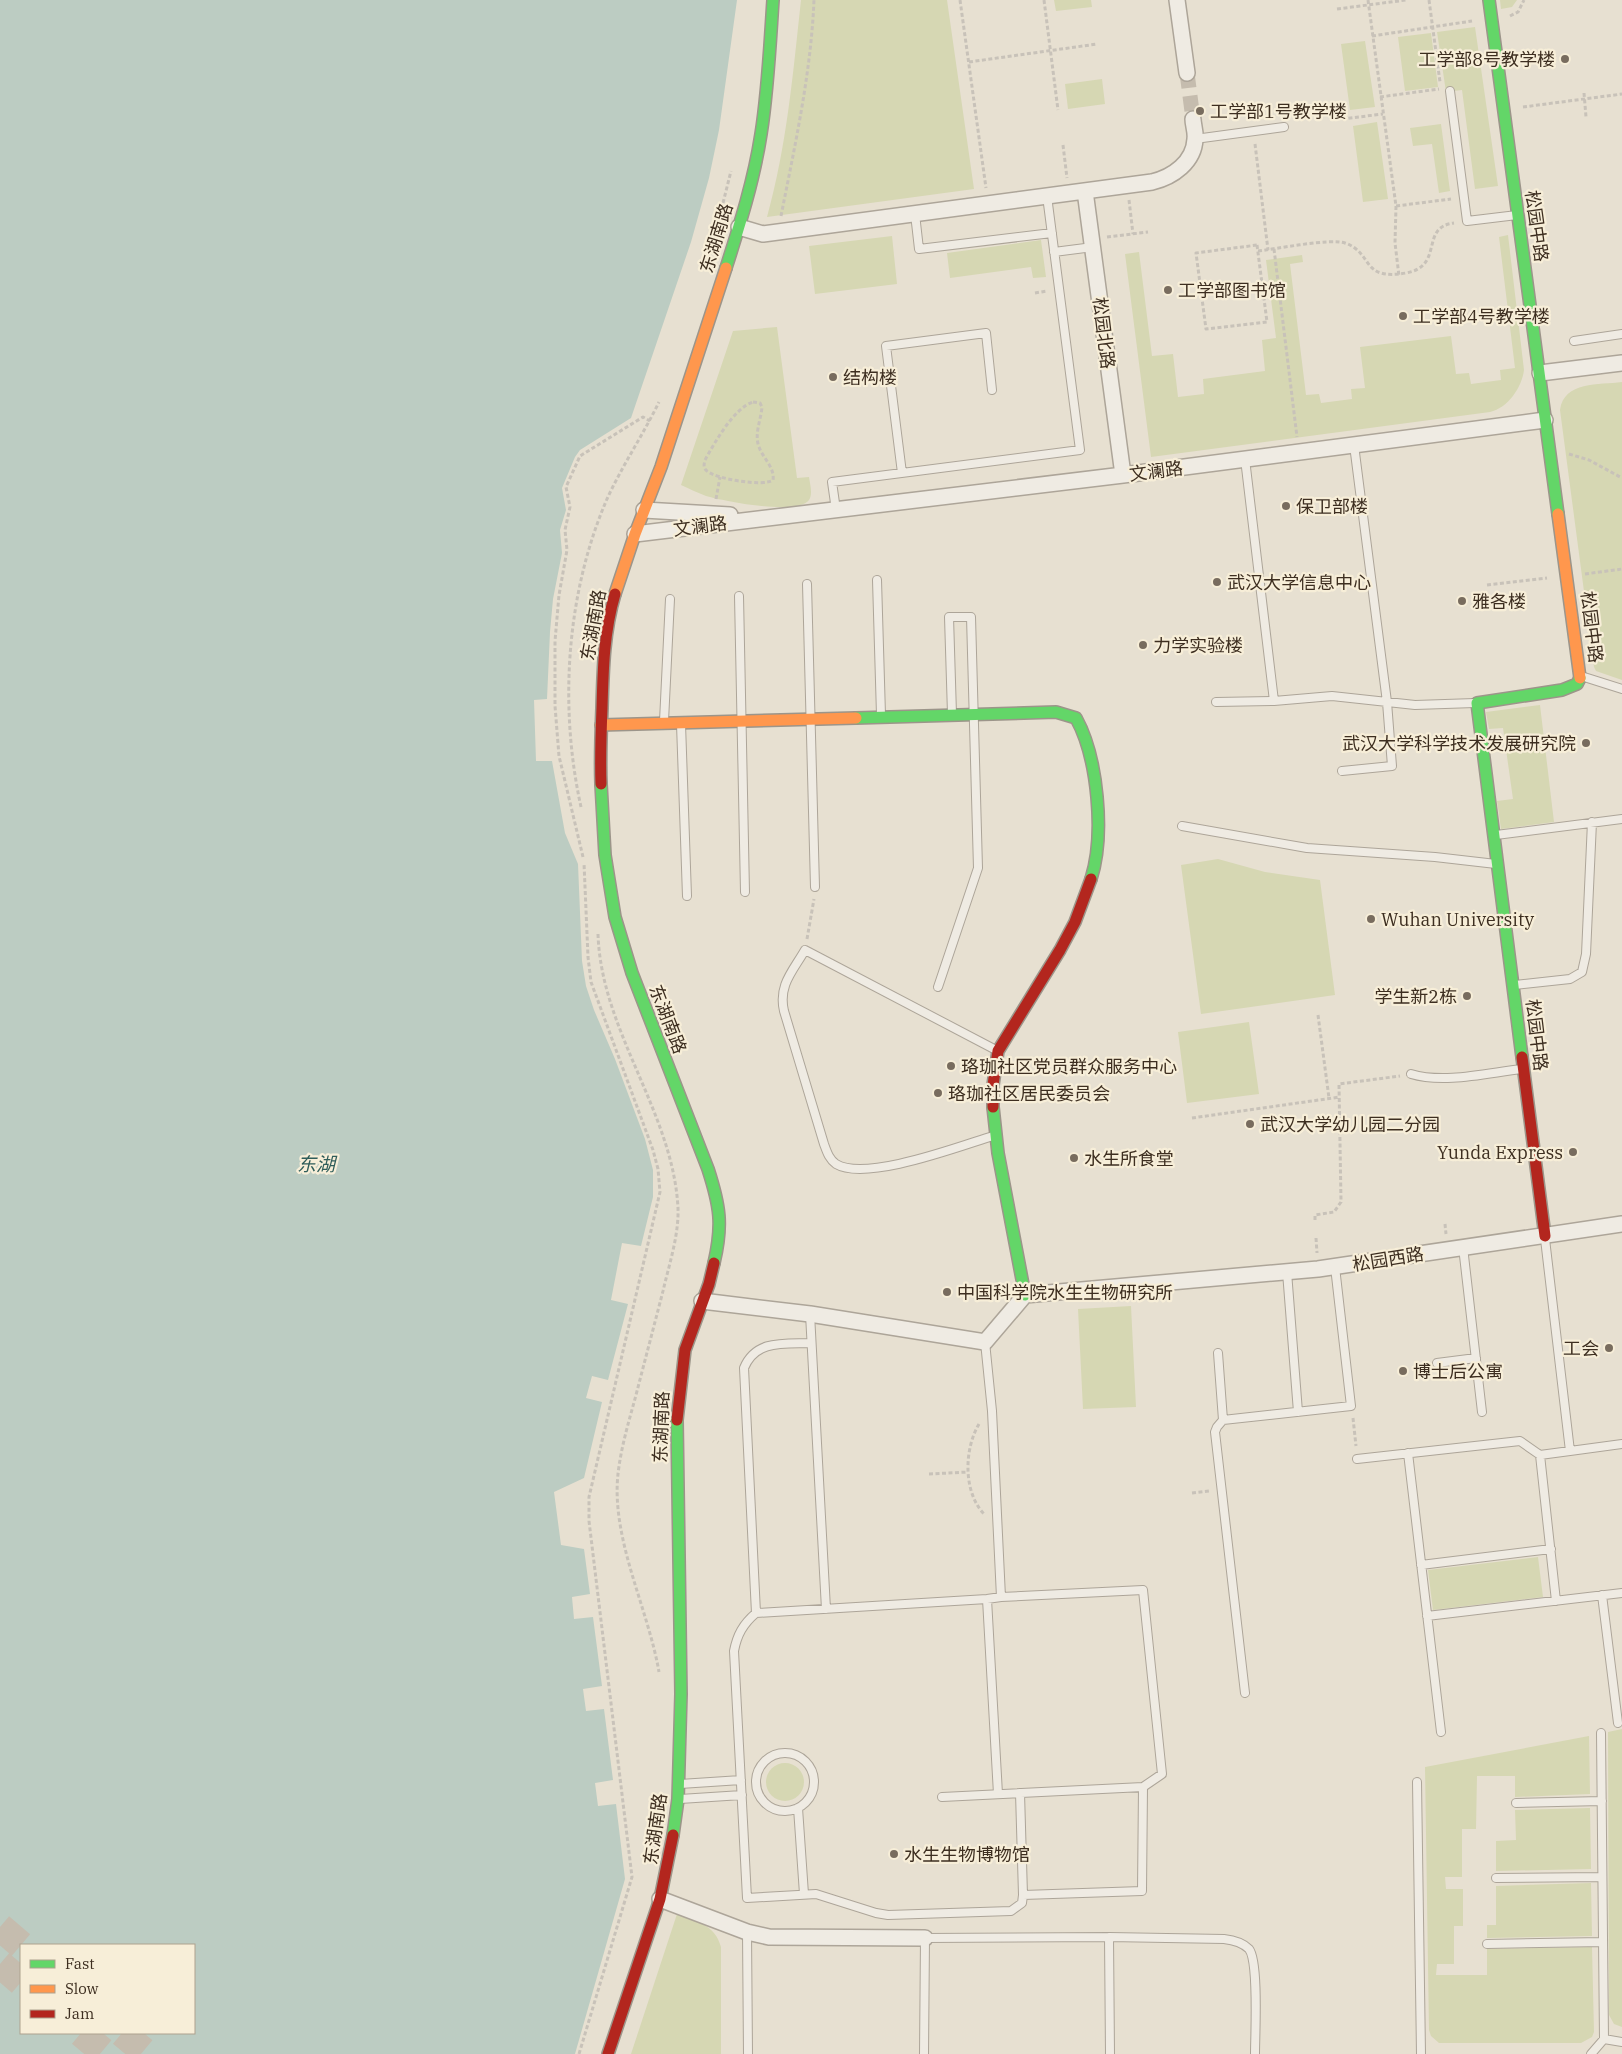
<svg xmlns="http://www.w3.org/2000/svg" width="1622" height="2054" viewBox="0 0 1622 2054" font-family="'IBM Plex Serif','Noto Sans SC',serif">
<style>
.green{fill:#d6d7b3}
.water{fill:#bcccc2;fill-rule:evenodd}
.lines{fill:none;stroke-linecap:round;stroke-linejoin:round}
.street-tunnel{stroke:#c5bcae;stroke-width:15;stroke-dasharray:15 8;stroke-linecap:butt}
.highway-tunnel{stroke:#c5bcae;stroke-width:28;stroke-dasharray:28 14;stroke-linecap:butt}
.lane-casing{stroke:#ada599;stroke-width:10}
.street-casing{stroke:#ada599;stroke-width:18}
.fast-casing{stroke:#9c958a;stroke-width:14}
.slow-casing{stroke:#9c958a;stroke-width:14}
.jam-casing{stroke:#9c958a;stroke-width:14}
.path{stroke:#c8c2b9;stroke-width:3;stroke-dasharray:4 2.5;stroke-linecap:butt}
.lane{stroke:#efebe3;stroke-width:8}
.street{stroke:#efebe3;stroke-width:15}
.fast{stroke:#63d668;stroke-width:11}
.slow{stroke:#ff974d;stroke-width:11}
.jam{stroke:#b3261e;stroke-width:11}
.path-bridge{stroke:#c8c2b9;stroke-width:3;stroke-dasharray:4 2.5;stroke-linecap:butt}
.poi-dot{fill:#786c5e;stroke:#f7eed8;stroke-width:2}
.labels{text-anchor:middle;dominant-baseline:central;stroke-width:4.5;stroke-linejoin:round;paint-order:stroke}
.poi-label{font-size:18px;fill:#3d2e20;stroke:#f7eed8;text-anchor:start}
.street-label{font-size:18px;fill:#3d2e20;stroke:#f7eed8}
.water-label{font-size:19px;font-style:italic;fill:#2f5d5a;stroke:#f7eed8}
</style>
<rect width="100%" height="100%" fill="#e7e0d1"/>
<path class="green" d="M801 0H947L974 189 767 217C787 145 793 73 801 0Z
M1054 0H1091L1092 7 1056 11Z
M1500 0H1517L1512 7 1501 9Z
M1475 27 1498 186 1475 189 1462 90 1446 92 1437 32Z
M1431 33 1438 87 1405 91 1398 37Z
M1365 41 1375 107 1350 110 1341 44Z
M1102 79 1105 104 1068 109 1065 84Z
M1377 122 1388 199 1363 202 1353 126Z
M1441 124 1450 191 1439 193 1432 144 1413 146 1410 128Z
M1508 235 1524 370C1522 387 1508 408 1490 412L1151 457 1125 254 1139 252 1152 356 1173 354 1178 397 1204 394 1203 379 1265 371 1262 340 1276 338 1266 260 1302 255 1303 262 1290 264 1306 395 1319 394 1321 403 1352 399 1351 389 1365 388 1360 347 1451 336 1456 374 1469 373 1471 384 1501 380 1500 370 1515 368 1499 237Z
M892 236 897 284 815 294 809 246Z
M1041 240 1046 277 1033 278 1031 267 950 278 947 253Z
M777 327 797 478 809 477C810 484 813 494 809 500 798 516 723 501 706 496 698 493 690 489 681 485L733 331Z
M1622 382V680L1596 671 1594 667 1560 410C1564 381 1599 385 1622 382Z
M1540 705 1554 822 1501 829 1497 801 1513 799 1503 728 1489 729 1486 712Z
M1218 859 1265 872 1320 880 1335 995 1201 1014 1181 865Z
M1249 1022 1259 1094 1187 1103 1178 1032Z
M1131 1306 1136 1407 1083 1409 1078 1309Z
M1538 1557 1543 1597 1433 1610 1428 1570Z
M1622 1729V2027L1614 2024 1609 2015 1608 1732Z
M1589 1736 1590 1794 1515 1797V1776H1477L1476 1829H1462V1877H1445L1446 1889H1463V1926H1454V1964H1437L1436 1975H1487V1949L1592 1947 1594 2032 1592 2037 1581 2043H1439L1431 2036 1429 2030 1425 1767Z
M766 1782a19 19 0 1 1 38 0a19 19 0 1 1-38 0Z
M1590 1808 1591 1869 1496 1871V1841L1516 1840 1515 1810Z
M1591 1883 1592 1936 1487 1938V1925H1496V1886Z
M677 1914C696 1922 715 1924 721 1947V2054H631Z"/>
<path class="water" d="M0 0H737L719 130 709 178 691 242 631 418 580 450 575 457 562 488 566 510 560 530 562 553 553 599 550 632 547 699 534 700 536 761H552L565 833 578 864 582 961 586 986 594 1010 615 1059 645 1139 653 1170V1197L641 1246 622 1243 611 1300 628 1304 608 1380 592 1376 586 1398 602 1402 584 1478 554 1492 561 1545 584 1549 590 1594 572 1597 574 1619 593 1617 602 1686 583 1689 586 1711 604 1709 613 1780 595 1783 598 1806 616 1804 625 1879 575 2054H0ZM194 1945V2033H21V1945Z"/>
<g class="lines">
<path class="street-tunnel" d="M1187 73 1193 119"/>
<path class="highway-tunnel" d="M0 1927 21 1945
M0 1964 21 1982
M81 2033 106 2054
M122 2033 147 2054"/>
<g class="lane-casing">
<path id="lane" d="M1450 91 1467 221 1517 215
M1195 139 1284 127
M915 214 919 249 1052 233
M1054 252 1093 247
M1574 341 1622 334
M1245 459 1274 701
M902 473 886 346 986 333 992 390
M836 510 832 482 1080 450 1047 196
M877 580 881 715
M807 584 815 887
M739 596 745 892
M1581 676 1622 689
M1216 702 1274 701 1332 696 1415 705 1475 703
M664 721 670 599
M681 724 687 896
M1342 771 1392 766 1387 702 1354 445
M1182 826 1307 848 1435 857 1496 864
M1496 835 1622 819
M1515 985 1570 979 1582 972 1586 954 1592 822
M938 987 978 868 971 617H949L952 714
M1411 1074C1444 1084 1487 1073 1522 1069
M993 1136C960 1146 866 1182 836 1164 829 1159 827 1152 824 1144L784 1011C778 985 793 971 805 950L996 1050
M1463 1247 1482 1412
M1287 1272 1298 1412
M810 1314 826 1609
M985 1342 992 1411 1001 1597
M1218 1353 1223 1420 1217 1427 1215 1432 1245 1693
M1437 1363 1476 1358
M1223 1420 1351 1406 1335 1267
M1570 1451 1622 1444
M1408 1453 1441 1732
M1540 1455 1556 1601
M1357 1459 1520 1441 1540 1455 1570 1451 1545 1239
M1421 1565 1551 1549
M1602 1595 1618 1723
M987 1599 998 1794
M756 1613 744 1368C756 1339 785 1344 811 1343
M1427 1616 1622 1593
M756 1782a29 29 0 1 1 58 0a29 29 0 1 1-58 0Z
M1417 1782 1421 2054
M680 1784 741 1780
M942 1797 1143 1787 1162 1774 1143 1590 1001 1597 987 1599 756 1613C743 1624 737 1635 734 1651L747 1898 816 1894 876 1913 888 1915 1011 1911 1022 1903 1023 1895 1020 1793
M680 1799 742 1795
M1516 1803 1602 1801
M798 1808 804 1894
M1496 1878 1602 1877
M1023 1895 1142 1891 1143 1787
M747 1932 748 2054
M1109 1937 1224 1939C1233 1940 1242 1942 1249 1949 1259 1962 1255 2035 1255 2054
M1487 1944 1603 1942
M1604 2039 1622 2042
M924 2054 925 1938 1109 1937 1110 2054
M1591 2054 1604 2039 1601 1733"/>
</g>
<g class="street-casing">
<path id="street" d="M1177 0 1187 73
M1085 191 1123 475
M739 227 763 234 1152 182C1173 177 1194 162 1195 139 1196 132 1193 125 1193 119
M1540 373 1622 363
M644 510 730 515
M635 534 1123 475 1545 420
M702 1301 810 1314 985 1342 1025 1295 1318 1269 1622 1224
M660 1899 747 1932 769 1937 925 1938"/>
</g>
<g class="fast-casing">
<path id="fast" d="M1489 0 1558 514
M726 268C740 224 754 180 761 134 768 90 770 45 773 0
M856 718 1056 712 1076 718C1098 758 1105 835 1091 879
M601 784 605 855 615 917 632 973 708 1169C720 1206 723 1225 714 1263
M1522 1057 1477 703 1562 690 1577 684 1580 678
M993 1107 998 1153 1025 1295
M673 1835 678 1799 681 1694 677 1420"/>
</g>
<g class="slow-casing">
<path id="slow" d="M1558 514 1580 678
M615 594 635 534 661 467 726 268
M601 725 856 718"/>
</g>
<g class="jam-casing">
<path id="jam" d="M601 784C600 759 601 733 602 708 603 669 604 631 615 594
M1522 1057 1545 1236
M993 1107V1085L998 1051 1060 950 1075 922 1091 879
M677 1420 685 1350 709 1284 714 1263
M608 2054 660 1899 673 1835"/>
</g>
<path class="path" d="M960 0 986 188
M1044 0 1058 110
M1368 0 1396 206 1451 199
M1429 0 1440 82
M1337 9 1406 0
M1510 16 1518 12 1524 0
M1372 36 1472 21
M969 62 1097 44
M1380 97 1439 89
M1523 107 1622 94
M1342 119 1383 114
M1255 144 1268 250
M1063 145 1067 178
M1129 200 1133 234
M723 203 731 171
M1396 206 1395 243 1399 276
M781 216C795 145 811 73 814 0
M1107 237 1148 232
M1257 245 1267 322 1206 329 1196 253Z
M1274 249 1297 437
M1258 251C1276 249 1331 238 1345 243 1374 253 1360 281 1406 273 1445 266 1419 227 1454 223
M1035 293 1047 291
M753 402 760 403 762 407C761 420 754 434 759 447 763 458 775 468 773 480 764 487 716 479 707 471 703 468 704 464 705 460 715 442 734 408 753 402Z
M1569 454 1589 460 1622 478
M716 499 720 477
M1585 574 1622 569
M1487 585 1547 578
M581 807C559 707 566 594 607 499 622 466 643 435 659 402
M583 857 559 756 555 706V641L559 595 567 550 565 530 570 507 566 487 580 456 643 417 650 421
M598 934C601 1031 673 1112 678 1208 679 1235 669 1265 663 1291 654 1326 645 1360 636 1395 629 1421 621 1447 618 1474 611 1539 648 1608 659 1672
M807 939 814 899
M1318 1015 1329 1098
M1192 1118 1340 1097
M1315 1220V1215L1334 1212 1341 1202 1339 1084 1400 1076
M1445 1224 1446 1234
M1316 1238 1317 1253
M1353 1418 1356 1446
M979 1424C964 1449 963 1492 984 1514
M929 1474 968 1472
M1192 1493 1209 1491
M579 2054 632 1877 589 1521V1497L660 1192 658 1169 653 1150 591 982 588 957 584 863"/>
<use href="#lane" class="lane"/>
<use href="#street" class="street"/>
<use href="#fast" class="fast"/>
<use href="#slow" class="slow"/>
<use href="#jam" class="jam"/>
<path class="path-bridge" d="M1584 93 1586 117"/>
</g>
<g class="poi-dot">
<circle cx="1565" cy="59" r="5"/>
<circle cx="1200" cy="111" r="5"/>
<circle cx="1168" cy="290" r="5"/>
<circle cx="1403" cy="316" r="5"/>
<circle cx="833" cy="377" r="5"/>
<circle cx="1286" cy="506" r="5"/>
<circle cx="1217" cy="582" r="5"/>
<circle cx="1462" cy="601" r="5"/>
<circle cx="1143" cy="645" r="5"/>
<circle cx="1586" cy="743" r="5"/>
<circle cx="1371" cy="919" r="5"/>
<circle cx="1467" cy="996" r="5"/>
<circle cx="951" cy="1066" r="5"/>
<circle cx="938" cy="1093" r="5"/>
<circle cx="1250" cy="1124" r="5"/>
<circle cx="1573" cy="1152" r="5"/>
<circle cx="1074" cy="1158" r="5"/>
<circle cx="947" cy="1292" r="5"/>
<circle cx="1609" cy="1348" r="5"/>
<circle cx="1403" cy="1371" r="5"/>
<circle cx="894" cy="1854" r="5"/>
</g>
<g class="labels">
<g class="poi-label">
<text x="1555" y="59" text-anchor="end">工学部8号教学楼</text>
<text x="1210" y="111">工学部1号教学楼</text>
<text x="1178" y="290">工学部图书馆</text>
<text x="1413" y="316">工学部4号教学楼</text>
<text x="843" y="377">结构楼</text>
<text x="1296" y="506">保卫部楼</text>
<text x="1227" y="582">武汉大学信息中心</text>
<text x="1472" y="601">雅各楼</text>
<text x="1153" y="645">力学实验楼</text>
<text x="1576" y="743" text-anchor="end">武汉大学科学技术发展研究院</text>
<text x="1381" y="919">Wuhan University</text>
<text x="1457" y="996" text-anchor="end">学生新2栋</text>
<text x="961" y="1066">珞珈社区党员群众服务中心</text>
<text x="948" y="1093">珞珈社区居民委员会</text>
<text x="1260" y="1124">武汉大学幼儿园二分园</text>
<text x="1563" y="1152" text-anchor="end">Yunda Express</text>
<text x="1084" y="1158">水生所食堂</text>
<text x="957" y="1292">中国科学院水生生物研究所</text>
<text x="1599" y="1348" text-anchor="end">工会</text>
<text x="1413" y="1371">博士后公寓</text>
<text x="904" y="1854">水生生物博物馆</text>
</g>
<g class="street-label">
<text transform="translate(1537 226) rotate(82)">松园中路</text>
<text transform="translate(716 238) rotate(-73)">东湖南路</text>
<text transform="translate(1104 333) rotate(83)">松园北路</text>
<text transform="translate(1156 471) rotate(-7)">文澜路</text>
<text transform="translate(700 526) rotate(-7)">文澜路</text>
<text transform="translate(593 625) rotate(-80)">东湖南路</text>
<text transform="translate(1592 627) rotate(83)">松园中路</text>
<text transform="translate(668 1019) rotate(69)">东湖南路</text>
<text transform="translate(1537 1035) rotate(83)">松园中路</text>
<text transform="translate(1388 1259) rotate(-9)">松园西路</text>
<text transform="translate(661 1427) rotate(-88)">东湖南路</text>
<text transform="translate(655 1829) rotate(-82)">东湖南路</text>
</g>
<g class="water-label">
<text x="316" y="1164">东湖</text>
</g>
</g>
<rect x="20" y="1944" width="175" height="90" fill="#f7eed8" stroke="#ada18e"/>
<rect x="30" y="1960" width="25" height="8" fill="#63d668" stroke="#ada18e"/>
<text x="65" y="1969" font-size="15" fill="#3d2e20">Fast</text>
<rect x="30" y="1985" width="25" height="8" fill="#ff974d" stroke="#ada18e"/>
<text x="65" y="1994" font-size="15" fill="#3d2e20">Slow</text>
<rect x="30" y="2010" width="25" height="8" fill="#b3261e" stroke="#ada18e"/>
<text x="65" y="2019" font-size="15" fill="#3d2e20">Jam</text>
</svg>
